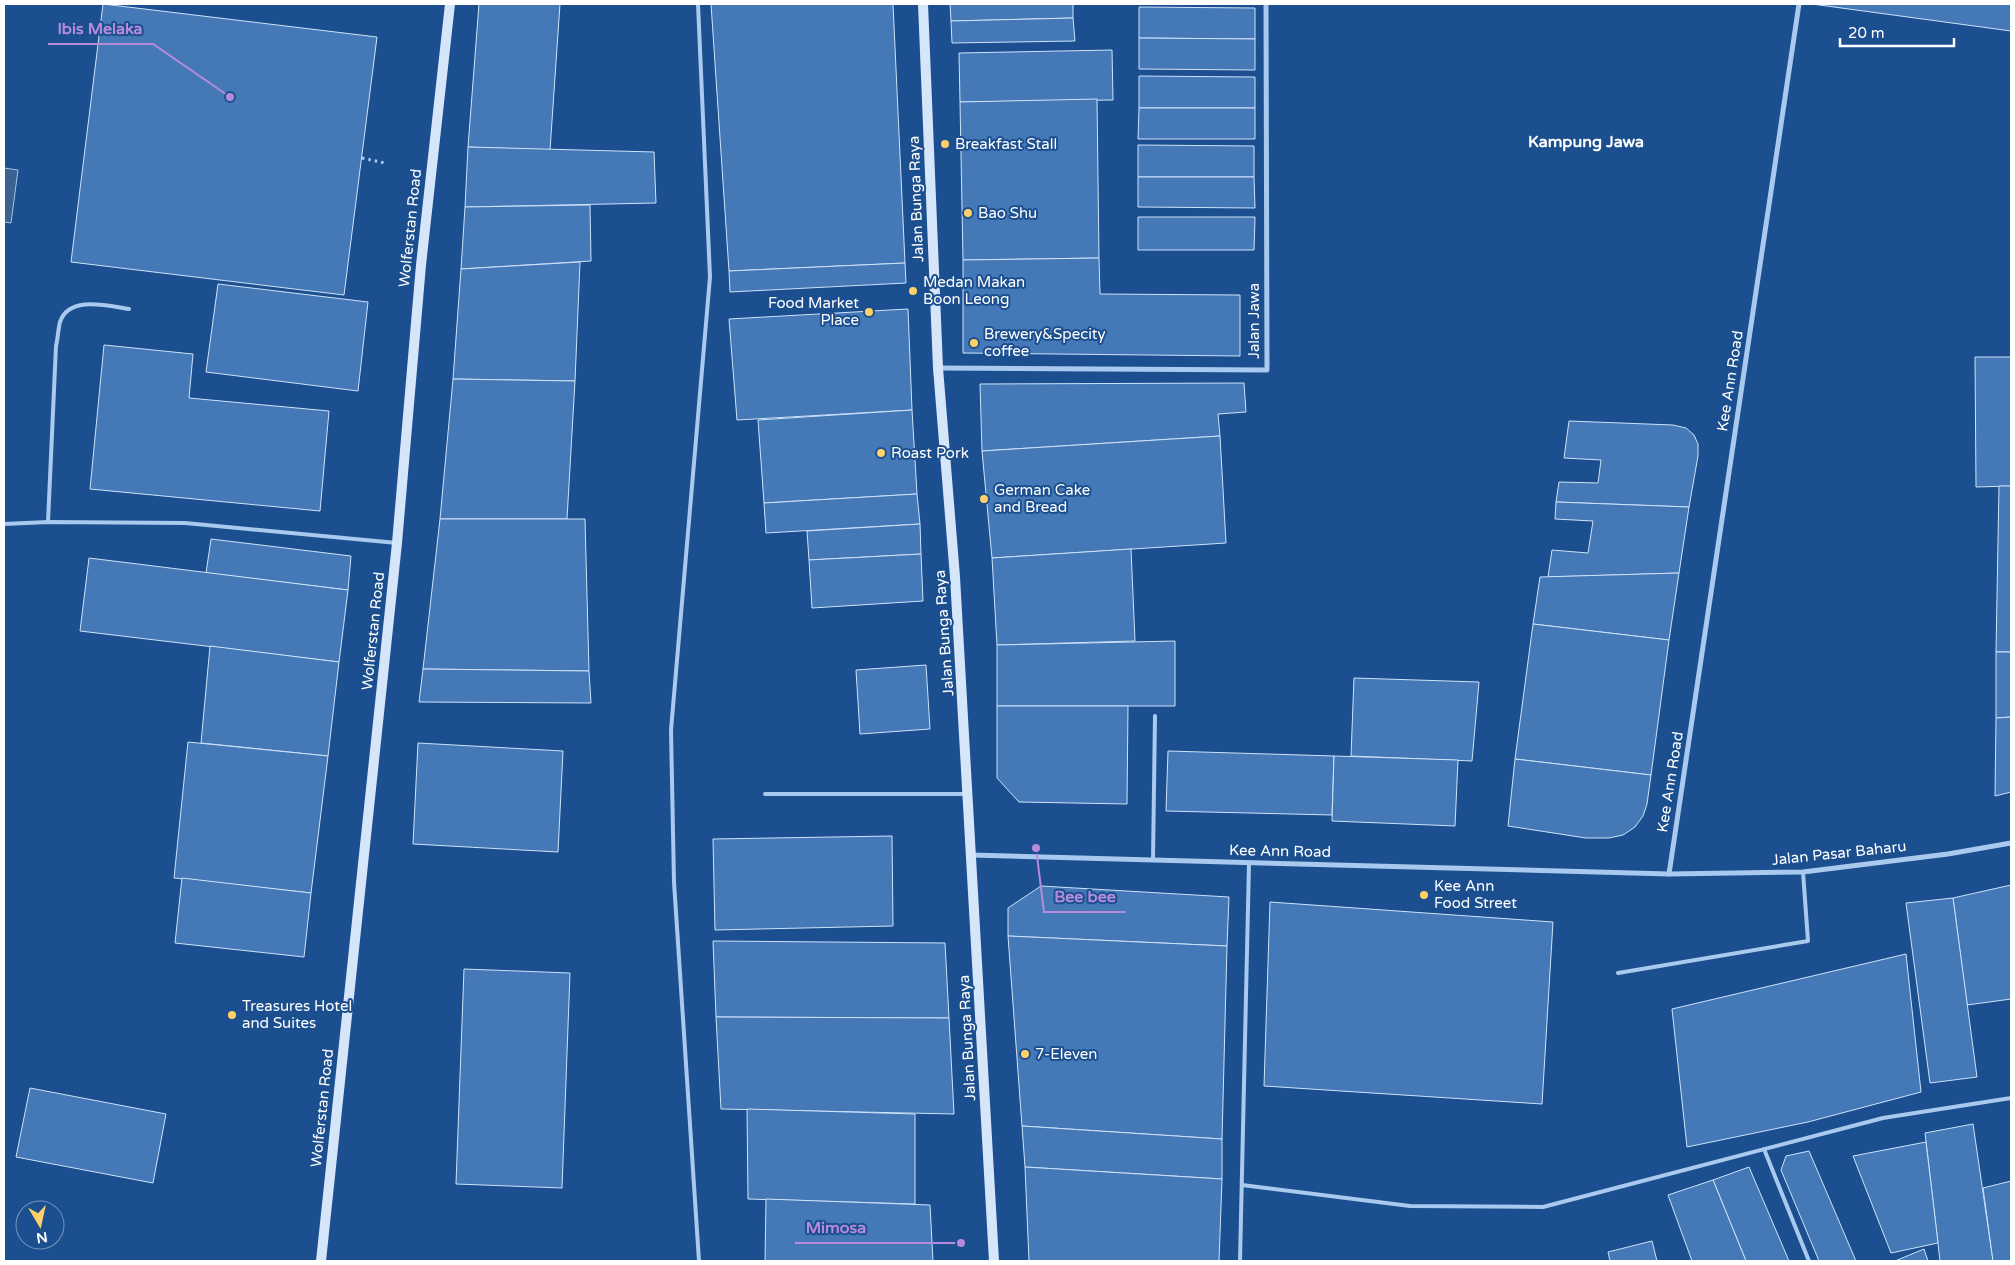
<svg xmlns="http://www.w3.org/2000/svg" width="2015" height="1265" font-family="'Varela Round',sans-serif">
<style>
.water{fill:#3c6290;stroke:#9cc4f0}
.building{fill:#4478b7;stroke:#cfe3fa}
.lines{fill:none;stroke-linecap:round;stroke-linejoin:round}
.path{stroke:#a9c9ee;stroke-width:3;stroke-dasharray:2.5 4;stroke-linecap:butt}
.lane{stroke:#a9c9ee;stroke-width:4}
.street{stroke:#a9c9ee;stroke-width:5}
.secondary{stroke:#d6e6fa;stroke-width:10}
.poi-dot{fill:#ffd166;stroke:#1b4f8f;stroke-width:2}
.labels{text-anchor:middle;stroke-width:4;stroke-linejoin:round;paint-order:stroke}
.poi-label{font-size:15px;fill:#fff;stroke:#1b4f8f;text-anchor:start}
.street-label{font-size:15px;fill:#fff;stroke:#1b4f8f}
.neighbourhood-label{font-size:16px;font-weight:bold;fill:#fff;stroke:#1b4f8f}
.leader{fill:none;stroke:#b68bdc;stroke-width:2}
.callout-dot{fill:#b68bdc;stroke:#1b4f8f;stroke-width:2}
.callout-label{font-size:16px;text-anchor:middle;font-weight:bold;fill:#b68bdc;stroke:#1b4f8f;stroke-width:4;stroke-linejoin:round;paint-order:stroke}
</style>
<rect width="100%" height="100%" fill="#1b4f8f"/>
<path class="water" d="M4 168 18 170 11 223 4 222Z"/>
<g class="building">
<path d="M103 4 377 37 344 295 71 262Z"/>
<path d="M479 4H560L550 150 468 147Z"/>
<path d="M711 4H893L905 263 729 271Z"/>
<path d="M950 4H1073V18L951 21Z"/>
<path d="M1812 4H2011V31Z"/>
<path d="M1139 7 1255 8V39L1139 38Z"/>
<path d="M1073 18 1075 41 952 43 951 21Z"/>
<path d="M1139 38 1255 39V70L1139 69Z"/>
<path d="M1112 50 1113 100 960 102 959 53Z"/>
<path d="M1139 76 1255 77V108H1139Z"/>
<path d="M1097 99 1099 258 963 260 960 102Z"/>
<path d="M1139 108H1255V139H1138Z"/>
<path d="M1138 145 1254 146V177H1138Z"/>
<path d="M468 147 654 152 656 203 465 207Z"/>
<path d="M1138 177H1254L1255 208 1138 207Z"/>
<path d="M590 205 591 261 461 269 465 207Z"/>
<path d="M1138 217H1255L1254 250H1138Z"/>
<path d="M1099 258 1100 294 1240 295V356L963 353V260Z"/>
<path d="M580 262 575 381 453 379 461 269Z"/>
<path d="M905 263 906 283 730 292 729 271Z"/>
<path d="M218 284 368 302 358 391 206 372Z"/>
<path d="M908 309 912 410 737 420 729 319Z"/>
<path d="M104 345 193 354 189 398 329 411 320 511 90 489Z"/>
<path d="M1975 357H2011V486L1976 487Z"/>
<path d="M453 379 575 381 567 519H440Z"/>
<path d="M1244 383 1246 412 1218 414 1220 436 982 451 980 384Z"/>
<path d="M912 410 917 494 764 503 758 420Z"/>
<path d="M1569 421 1673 425 1686 428 1694 435 1698 444V456L1689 507 1556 502 1559 482 1598 483 1601 460 1564 458Z"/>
<path d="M1220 436 1226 543 992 558 982 451Z"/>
<path d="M1999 486H2011V652H1996Z"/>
<path d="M917 494 920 524 766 533 764 503Z"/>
<path d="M1556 502 1689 507 1679 573 1548 577 1552 550 1588 553 1593 521 1555 519Z"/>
<path d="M440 519H585L589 671 423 669Z"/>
<path d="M920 524 921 554 809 560 807 531Z"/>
<path d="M211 539 351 556 348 590 206 573Z"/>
<path d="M1131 549 1135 641 997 645 992 558Z"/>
<path d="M921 554 923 601 812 608 809 560Z"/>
<path d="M89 558 348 590 339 662 80 631Z"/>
<path d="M1679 573 1669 640 1533 624 1540 577Z"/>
<path d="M1533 624 1669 640 1651 775 1515 759Z"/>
<path d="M1175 641V706H997V645Z"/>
<path d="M210 646 339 662 328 756 201 743Z"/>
<path d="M1996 652H2011V717L1996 718Z"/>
<path d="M926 665 930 729 860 734 856 670Z"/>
<path d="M423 669 589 671 591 703 419 702Z"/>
<path d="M1354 678 1479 682 1472 761 1351 756Z"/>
<path d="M997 706H1128L1127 804 1019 802 997 778Z"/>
<path d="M2011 717V792L1995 796 1996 718Z"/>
<path d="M188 742 328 756 311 893 174 878Z"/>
<path d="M418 743 563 751 558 852 413 844Z"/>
<path d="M1168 751 1334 756 1332 815 1166 811Z"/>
<path d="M1334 756 1458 760 1455 826 1332 821Z"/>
<path d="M1515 759 1651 775 1647 804 1643 816 1635 827 1623 835 1609 838H1586L1508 826Z"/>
<path d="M892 836 893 926 715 930 713 839Z"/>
<path d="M182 878 311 893 304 957 175 943Z"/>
<path d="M2011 885V999L1967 1005 1953 898Z"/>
<path d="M1041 886 1229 897 1227 946 1008 936V908Z"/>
<path d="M1953 898 1977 1077 1930 1083 1906 903Z"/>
<path d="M1270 902 1553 922 1542 1104 1264 1086Z"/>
<path d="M1008 936 1227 946 1222 1139 1022 1126Z"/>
<path d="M713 941 945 943 949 1018 716 1017Z"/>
<path d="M1906 954 1921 1092 1808 1122 1687 1147 1672 1009Z"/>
<path d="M464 969 570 973 562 1188 456 1184Z"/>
<path d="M716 1017 949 1018 954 1114 721 1109Z"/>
<path d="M30 1088 166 1114 153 1183 16 1157Z"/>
<path d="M747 1109 915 1114V1204L748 1199Z"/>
<path d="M1973 1124 1993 1261H1940L1925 1133Z"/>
<path d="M1022 1126 1222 1139V1179L1025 1167Z"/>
<path d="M1926 1142 1938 1243 1891 1253 1853 1156Z"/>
<path d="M1809 1151 1856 1261H1819L1781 1170 1786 1156Z"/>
<path d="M1025 1167 1222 1179 1219 1261H1029Z"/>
<path d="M1749 1167 1789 1261H1746L1713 1180Z"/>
<path d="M1713 1180 1746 1261H1692L1668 1195Z"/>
<path d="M2011 1181V1261H1993L1983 1188Z"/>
<path d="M766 1199 930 1205 933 1261H765Z"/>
<path d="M1652 1241 1657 1261H1610L1608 1252Z"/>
<path d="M1924 1249 1928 1261H1895Z"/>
</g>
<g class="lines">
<path class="path" d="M362 158 385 163"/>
<g class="lane">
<path d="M698 4 710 277 671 730 674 882 699 1261"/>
<path d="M48 522 56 346C58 338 58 330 60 322 69 295 108 306 129 309"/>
<path d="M4 524 48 522 185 523 397 543"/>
<path d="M765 794H966"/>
<path d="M1153 860 1155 716"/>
<path d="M1618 973 1808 941 1803 872"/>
<path d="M1764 1149 1809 1261"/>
<path d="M1242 1185 1410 1206 1543 1207 1883 1118 2011 1098"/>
<path d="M1240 1261 1249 863"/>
</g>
<g class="street">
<path d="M938 368 1267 370 1266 4"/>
<path d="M971 855 1669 874 1803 872 1948 854 2011 843"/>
<path d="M1669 874 1799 4"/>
</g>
<g class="secondary">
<path d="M923 4 938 368 955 577 994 1261"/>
<path d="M321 1261 397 543 421 265 450 4"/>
</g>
</g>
<g class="poi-dot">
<circle cx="945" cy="144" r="5"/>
<circle cx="968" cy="213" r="5"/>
<circle cx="913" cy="291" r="5"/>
<circle cx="869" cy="312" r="5"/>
<circle cx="974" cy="343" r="5"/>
<circle cx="881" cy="453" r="5"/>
<circle cx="984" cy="499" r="5"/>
<circle cx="1424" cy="895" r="5"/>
<circle cx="232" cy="1015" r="5"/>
<circle cx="1025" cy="1054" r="5"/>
</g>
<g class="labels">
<g class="poi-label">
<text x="955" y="149">Breakfast Stall</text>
<text x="978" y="218">Bao Shu</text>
<text x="923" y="287">Medan Makan<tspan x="923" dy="17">Boon Leong</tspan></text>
<text x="859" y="308" text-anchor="end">Food Market<tspan x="859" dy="17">Place</tspan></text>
<text x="984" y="339">Brewery&amp;Specity<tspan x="984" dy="17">coffee</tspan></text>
<text x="891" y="458">Roast Pork</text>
<text x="994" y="495">German Cake<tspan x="994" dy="17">and Bread</tspan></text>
<text x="1434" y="891">Kee Ann<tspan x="1434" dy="17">Food Street</tspan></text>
<text x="242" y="1011">Treasures Hotel<tspan x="242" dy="17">and Suites</tspan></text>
<text x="1035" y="1059">7-Eleven</text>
</g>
<g class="street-label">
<text transform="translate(916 199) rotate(-92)" y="5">Jalan Bunga Raya</text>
<text transform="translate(410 228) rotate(-84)" y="5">Wolferstan Road</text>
<text transform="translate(1254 321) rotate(-90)" y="5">Jalan Jawa</text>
<text transform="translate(1730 381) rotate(-81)" y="5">Kee Ann Road</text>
<text transform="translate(373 631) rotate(-84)" y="5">Wolferstan Road</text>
<text transform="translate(944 633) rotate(-94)" y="5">Jalan Bunga Raya</text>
<text transform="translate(1670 782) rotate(-81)" y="5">Kee Ann Road</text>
<text transform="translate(1280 851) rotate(1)" y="5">Kee Ann Road</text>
<text transform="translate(1839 853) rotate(-6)" y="5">Jalan Pasar Baharu</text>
<text transform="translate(967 1038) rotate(-93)" y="5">Jalan Bunga Raya</text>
<text transform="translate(322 1108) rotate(-84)" y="5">Wolferstan Road</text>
</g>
<g class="neighbourhood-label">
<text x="1586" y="147">Kampung Jawa</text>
</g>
</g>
<path class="leader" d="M230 97L153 44H48M1036 848L1044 912H1126M961 1243L876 1243H795"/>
<g class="callout-dot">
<circle cx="230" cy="97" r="5"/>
<circle cx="1036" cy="848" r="5"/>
<circle cx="961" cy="1243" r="5"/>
</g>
<g class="callout-label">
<text x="100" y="34">Ibis Melaka</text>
<text x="1085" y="902">Bee bee</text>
<text x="836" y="1233">Mimosa</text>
</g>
<rect width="2015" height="1265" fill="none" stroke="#ffffff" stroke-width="10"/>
<g transform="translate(40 1225) rotate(171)"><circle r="24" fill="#1b4f8f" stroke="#7695bc"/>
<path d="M0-4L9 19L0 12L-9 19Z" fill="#ffd166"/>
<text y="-8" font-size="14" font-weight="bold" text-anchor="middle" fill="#ffffff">N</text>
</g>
<path d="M1840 38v8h114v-8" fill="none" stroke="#ffffff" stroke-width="2.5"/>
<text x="1848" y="38" font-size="15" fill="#ffffff" stroke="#1b4f8f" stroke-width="4" paint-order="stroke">20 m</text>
</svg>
